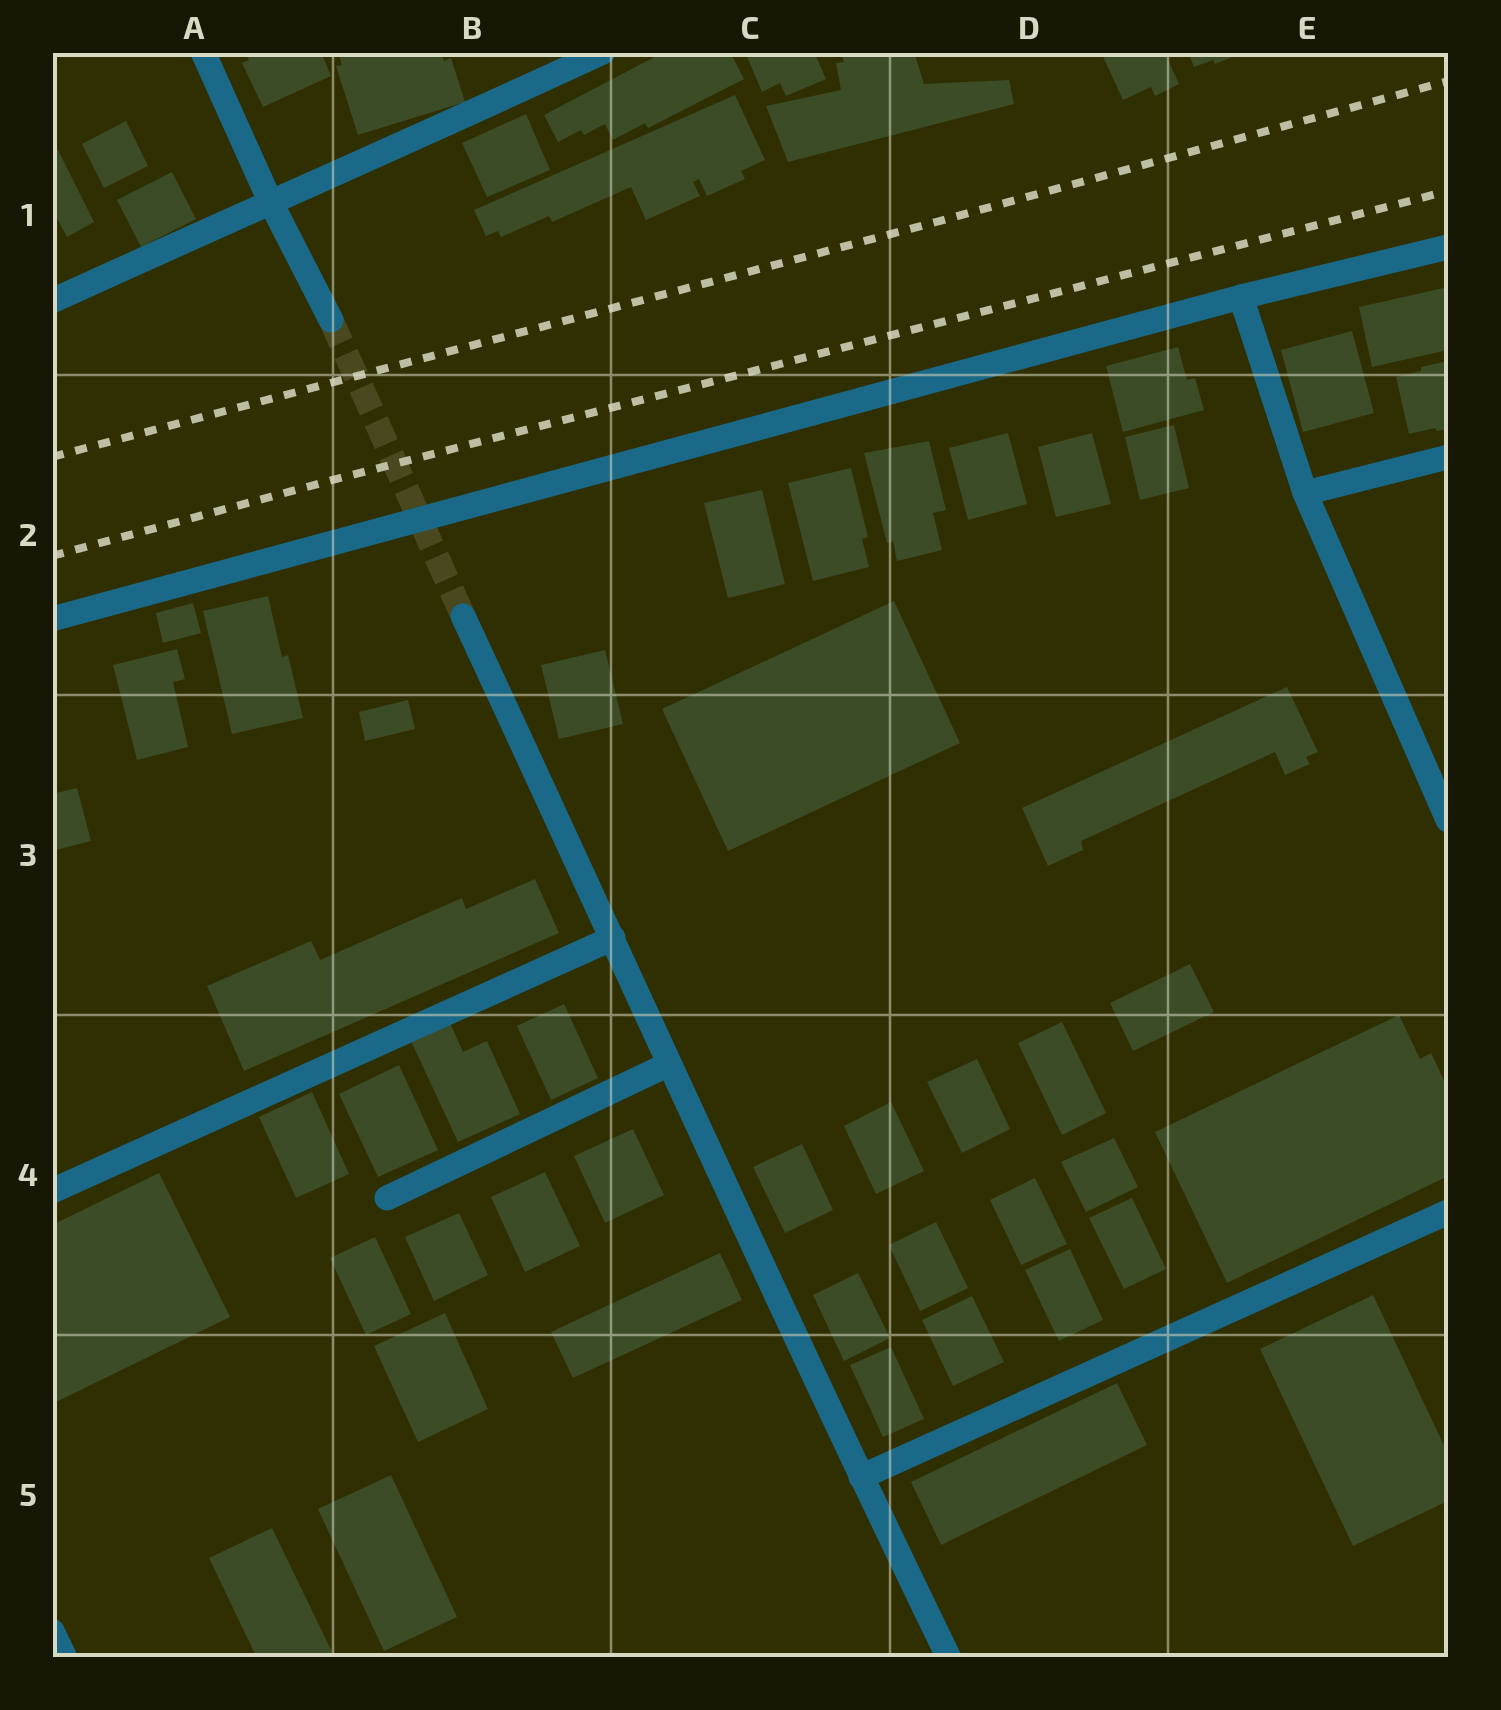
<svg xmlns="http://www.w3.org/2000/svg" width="1501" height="1710" font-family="'Exo 2',sans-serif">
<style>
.building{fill:#3b4c27}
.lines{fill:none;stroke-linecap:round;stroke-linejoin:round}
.minor-tunnel{stroke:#49481f;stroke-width:25;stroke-dasharray:25 12;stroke-linecap:butt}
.minor{stroke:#1a6988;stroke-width:25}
.rail{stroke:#bdbea3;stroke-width:8;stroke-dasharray:12 12;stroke-linecap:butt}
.grid{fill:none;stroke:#d8d9c2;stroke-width:2.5;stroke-opacity:0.55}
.neatline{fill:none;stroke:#d8d9c2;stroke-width:4}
.grid-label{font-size:32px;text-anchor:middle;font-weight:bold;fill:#d8d9c2}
</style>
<rect width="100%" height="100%" fill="#302f02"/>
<g class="building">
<path d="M246 52H321L331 76 263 107 242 63 249 60Z"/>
<path d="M338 52H441L444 61 451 58 465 102 358 135 336 66 342 65Z"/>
<path d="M664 52H730L744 79 648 128 645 123 613 140 605 124 584 135 581 130 558 142 544 115Z"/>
<path d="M745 52H814L826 79 786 96 780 83 762 92Z"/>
<path d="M840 52H914L924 84 1009 80 1014 104 788 162 766 106 841 90 836 63 844 62Z"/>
<path d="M1101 52H1164L1179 84 1155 96 1151 87 1123 100Z"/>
<path d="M1188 52H1243V53L1215 64 1213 60 1194 67Z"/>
<path d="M735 95 765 160 741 171 745 179 707 196 699 179 693 182 700 196 646 220 631 187 552 222 549 216 501 237 498 231 486 236 474 210Z"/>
<path d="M526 114 550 170 487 197 462 143Z"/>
<path d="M126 121 148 166 104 188 82 144Z"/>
<path d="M58 150 94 222 67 237 52 209V153Z"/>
<path d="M172 172 196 219 141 247 117 200Z"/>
<path d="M1448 287V350L1372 367 1359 307Z"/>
<path d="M1352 331 1374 413 1303 432 1281 350Z"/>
<path d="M1178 347 1187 380 1195 378 1204 410 1123 432 1106 366Z"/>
<path d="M1448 361V429L1437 431 1435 428 1409 434 1396 377 1421 371V367Z"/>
<path d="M1174 425 1189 488 1140 500 1125 437Z"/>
<path d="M1008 433 1027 504 968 520 949 448Z"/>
<path d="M1092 433 1111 504 1056 517 1038 447Z"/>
<path d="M929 441 946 510 933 513 942 550 897 561 893 541 887 543 864 453Z"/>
<path d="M851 468 868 537 862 539 869 567 813 581 788 483Z"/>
<path d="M762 490 785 584 728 598 704 503Z"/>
<path d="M268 596 282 657 288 655 303 718 232 734 203 611Z"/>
<path d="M894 601 960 743 728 851 662 709Z"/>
<path d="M193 603 201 633 163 643 156 613Z"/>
<path d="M177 649 185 679 173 682 188 747 137 760 113 665Z"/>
<path d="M605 650 623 724 559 739 541 665Z"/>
<path d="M1287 687 1318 752 1306 757 1310 764 1285 775 1275 752 1081 841 1083 850 1048 866 1022 808Z"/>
<path d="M408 700 415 729 365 741 359 712Z"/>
<path d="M77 788 91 841 52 851V794Z"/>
<path d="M535 879 559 933 244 1071 207 986 311 941 320 960 462 898 466 909Z"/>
<path d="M1190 964 1214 1012 1133 1051 1110 1003Z"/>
<path d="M564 1004 598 1078 551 1100 517 1026Z"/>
<path d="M1399 1015 1420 1059 1431 1053 1448 1089V1176L1227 1283 1155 1132Z"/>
<path d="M1062 1022 1106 1113 1062 1135 1018 1043Z"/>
<path d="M450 1023 463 1052 487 1041 520 1114 458 1142 411 1041Z"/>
<path d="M977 1059 1010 1129 962 1153 927 1082Z"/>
<path d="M399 1065 438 1150 378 1177 339 1094Z"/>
<path d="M312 1092 349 1174 296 1198 259 1117Z"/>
<path d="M891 1102 924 1171 876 1194 844 1126Z"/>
<path d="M633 1129 664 1195 605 1223 574 1156Z"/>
<path d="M1114 1138 1138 1187 1086 1212 1061 1162Z"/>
<path d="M802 1144 833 1210 785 1233 753 1167Z"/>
<path d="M545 1172 580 1246 525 1272 491 1197Z"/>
<path d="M159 1173 230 1317 52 1404V1225Z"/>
<path d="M1035 1178 1067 1244 1021 1265 990 1200Z"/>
<path d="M1132 1198 1166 1269 1124 1289 1089 1218Z"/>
<path d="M459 1213 488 1275 434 1301 405 1237Z"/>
<path d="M936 1222 968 1288 920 1311 889 1245Z"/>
<path d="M375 1237 411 1314 366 1335 330 1258Z"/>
<path d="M1070 1249 1103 1320 1059 1341 1025 1270Z"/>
<path d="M720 1253 742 1300 573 1378 551 1332Z"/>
<path d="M858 1273 890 1338 844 1361 813 1295Z"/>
<path d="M1373 1295 1448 1454V1501L1353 1546 1260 1349Z"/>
<path d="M972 1296 1004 1362 953 1386 922 1320Z"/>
<path d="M445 1313 488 1409 418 1442 374 1346Z"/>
<path d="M891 1347 924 1419 883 1437 850 1365Z"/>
<path d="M1117 1383 1147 1445 941 1545 911 1482Z"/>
<path d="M391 1475 457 1617 384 1651 318 1509Z"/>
<path d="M272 1528 335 1658H257L209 1558Z"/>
</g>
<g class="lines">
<path class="minor-tunnel" d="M331 320 463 616"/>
<g class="minor">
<path d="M203 52 270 201 331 320"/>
<path d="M1241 297 1305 493 1448 820"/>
<path d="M52 301C236 217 420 137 603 52"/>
<path d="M1305 493 1448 457"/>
<path d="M463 616C625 964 781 1313 949 1658"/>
<path d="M52 619 1241 297 1448 247"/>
<path d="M52 1191 613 938"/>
<path d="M387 1198 667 1065"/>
<path d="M861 1477 1448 1212"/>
<path d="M52 1631 65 1658"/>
</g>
<g class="rail">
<path d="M52 457 936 222 1448 81"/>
<path d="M52 556 340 478 1448 191"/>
</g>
</g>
<path class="grid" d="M333 52V1658M611 52V1658M890 52V1658M1168 52V1658M52 375H1448M52 695H1448M52 1015H1448M52 1335H1448"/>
<rect width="1501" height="1710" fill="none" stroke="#171706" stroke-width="110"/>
<rect x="55" y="55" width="1391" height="1600" class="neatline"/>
<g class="grid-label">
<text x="194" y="39">A</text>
<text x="472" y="39">B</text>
<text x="750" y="39">C</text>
<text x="1029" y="39">D</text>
<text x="1307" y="39">E</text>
<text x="28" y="226">1</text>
<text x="28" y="546">2</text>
<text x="28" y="866">3</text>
<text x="28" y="1186">4</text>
<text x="28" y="1506">5</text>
</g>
</svg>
